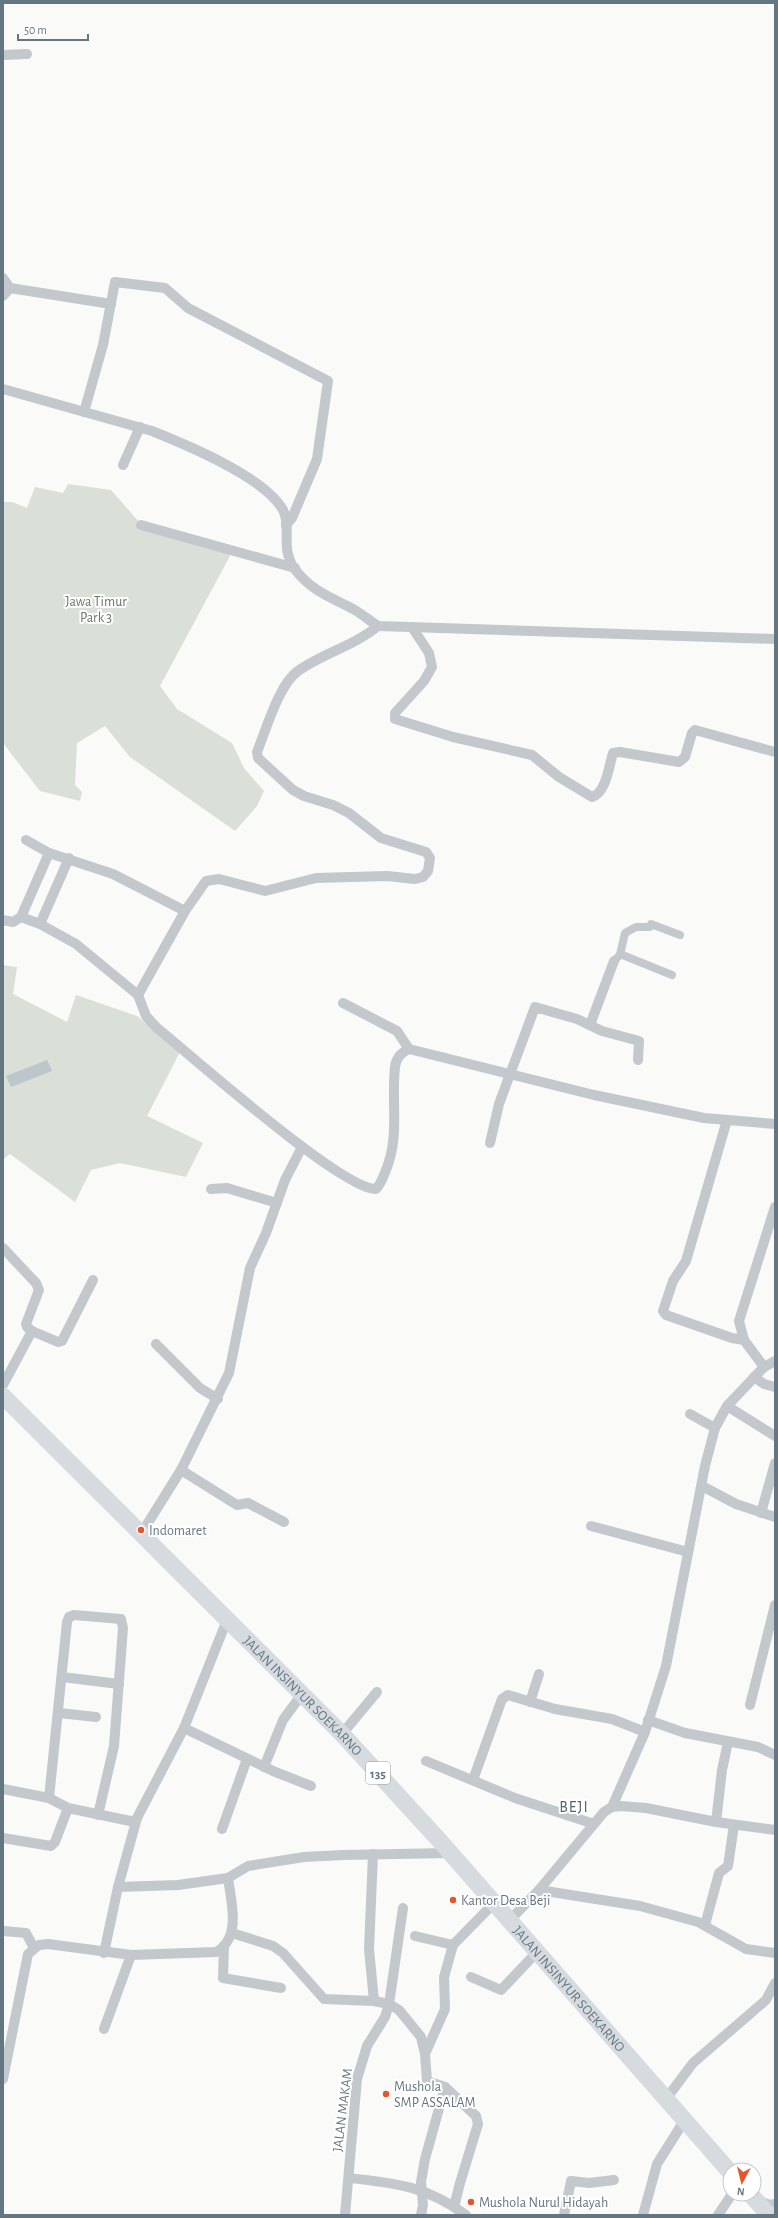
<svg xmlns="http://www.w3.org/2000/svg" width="778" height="2218" font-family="'Alegreya Sans',sans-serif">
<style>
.green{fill:#dadfd7}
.water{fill:#bbc7cb}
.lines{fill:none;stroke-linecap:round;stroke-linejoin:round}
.pedestrian{stroke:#c3c8cc;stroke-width:8}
.minor{stroke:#c3c8cc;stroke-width:10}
.primary{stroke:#d6dbdf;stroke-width:17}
.poi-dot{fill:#e4572e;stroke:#fff;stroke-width:1.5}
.labels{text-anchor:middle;stroke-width:4;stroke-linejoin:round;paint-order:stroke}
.shield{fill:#fff;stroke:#939fa8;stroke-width:1}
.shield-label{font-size:13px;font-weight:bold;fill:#657683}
.park-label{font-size:14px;fill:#687a64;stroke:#fff}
.poi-label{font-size:14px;fill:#657683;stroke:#fff;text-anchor:start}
.street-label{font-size:14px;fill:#657683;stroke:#fff}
.quarter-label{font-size:16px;letter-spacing:1px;fill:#57646e;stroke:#fff}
</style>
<rect width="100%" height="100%" fill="#fafaf8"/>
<g class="green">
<path d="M68 484 111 490 147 531 231 554 160 686 177 709 232 743 244 768 264 791 257 806 235 831 130 757 105 726 77 743 75 785 82 792 80 801 40 791 3 743V502H12L27 508 35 487 63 493Z"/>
<path d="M3 965 17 967 13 994 67 1022 76 995 137 1016 180 1052 147 1116 203 1143 186 1177 120 1163 91 1170 75 1202 10 1154 3 1160Z"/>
</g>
<path class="water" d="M47 1060 52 1071 11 1087 6 1076Z"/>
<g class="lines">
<g class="pedestrian">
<path d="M620 954 672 975"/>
<path d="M614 961 620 955 625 933 636 927H650L651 924 680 935"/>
</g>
<g class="minor">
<path d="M3 55 27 54"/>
<path d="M3 278 10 288 111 304"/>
<path d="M3 296 10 288"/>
<path d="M3 389 152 431C187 445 265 477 283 510 292 526 280 548 294 568 311 591 330 597 353 609 362 614 370 621 378 626L775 639"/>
<path d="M84 412 103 345 115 282 165 288 188 308 328 381 317 459 292 518 286 525"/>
<path d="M123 465 140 427"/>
<path d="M141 525 295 568"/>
<path d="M412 627 429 653 432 667 424 681 395 713V719L453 737 532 755 559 777 592 797C606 793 609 766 613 753L620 752 679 762 685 757 692 733 695 730 775 752"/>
<path d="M26 840 49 853 113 874 185 911"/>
<path d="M21 917 49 853"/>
<path d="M3 920 13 922 21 917 40 924 76 944 138 995 146 1016 157 1028C193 1057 341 1189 376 1189 381 1184 383 1177 386 1170 400 1136 391 1102 395 1067 396 1058 402 1052 409 1049L594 1095 704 1118 775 1124"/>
<path d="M40 924 69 858"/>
<path d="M138 995 185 911 206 881 219 879 265 891 316 878 387 876 415 879 423 877 428 871 430 858 426 852 381 838 349 813 333 805 304 796 293 790 258 758 257 752C266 730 279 684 298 671 323 653 354 646 378 626"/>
<path d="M343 1003 397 1031 409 1049"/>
<path d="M590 1025 614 961"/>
<path d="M727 1120 686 1261 673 1281 663 1311 666 1315 732 1338 744 1340"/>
<path d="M490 1143 499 1104 535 1007 577 1019 602 1031 639 1041 638 1060"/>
<path d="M211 1189 227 1188 277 1203"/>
<path d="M3 1248 36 1283 39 1290 26 1324 27 1327 32 1331 3 1385"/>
<path d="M32 1331 58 1342 62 1341 93 1280"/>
<path d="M156 1344 200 1388 218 1399"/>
<path d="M764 1367 744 1340 739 1321 775 1207"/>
<path d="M754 1377 764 1384 775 1387"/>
<path d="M727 1406 775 1436"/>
<path d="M690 1414 715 1428"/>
<path d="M181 1470 237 1505 248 1503 284 1522"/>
<path d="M702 1486 736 1504 775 1517"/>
<path d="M761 1513 775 1463"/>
<path d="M591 1526 688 1552"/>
<path d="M141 1534 181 1470 229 1373 250 1268 266 1233 285 1180 302 1147"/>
<path d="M62 1677 119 1684"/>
<path d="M530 1702 539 1674"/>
<path d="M750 1705 775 1605"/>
<path d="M59 1713 96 1717"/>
<path d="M648 1720 685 1733 758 1747 775 1755"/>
<path d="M184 1728 273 1771 311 1786"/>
<path d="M342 1734 377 1692"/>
<path d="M426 1761 515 1798 594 1824"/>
<path d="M264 1767 283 1720 302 1694"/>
<path d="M473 1780 502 1699 508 1695 555 1709 612 1719 645 1732"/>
<path d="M3 1789 49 1798 68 1808 135 1822"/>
<path d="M49 1798 67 1622 69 1617 74 1615 121 1619 123 1628 114 1746 98 1815"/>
<path d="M612 1807 645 1732 666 1666 705 1466 715 1428 727 1406 764 1367 775 1361"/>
<path d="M716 1822 722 1770 728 1742"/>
<path d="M222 1829 247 1759"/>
<path d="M3 1838 51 1846 55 1842 68 1808"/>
<path d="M373 1854 369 1949 374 2001"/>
<path d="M118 1887 137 1818 184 1728 227 1620"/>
<path d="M539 1890 640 1906 698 1922 746 1949 775 1953"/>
<path d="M509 1921 539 1890 604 1812 612 1807 621 1806 646 1808 716 1822 775 1830"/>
<path d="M705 1925 719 1873 728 1866 734 1825"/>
<path d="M3 1931 26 1933 34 1948"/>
<path d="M232 1933 273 1946 283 1953 324 1999 374 2001 389 2004 399 2010 421 2037 425 2054 427 2081 445 2087 476 2116 478 2124 460 2183 454 2207"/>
<path d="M415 1936 453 1945"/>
<path d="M224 1946 223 1978 281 1988"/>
<path d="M104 1953 118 1887 178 1885 228 1878 248 1866 304 1857 343 1855 451 1853"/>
<path d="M471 1977 501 1990 537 1952"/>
<path d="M104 2029 131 1955"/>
<path d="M425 2054 445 2009 444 1977 453 1945 494 1903"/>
<path d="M3 2079 28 1954 39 1945 48 1944 131 1955 216 1952C242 1938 231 1901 228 1878"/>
<path d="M666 2099 693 2063 766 2000 775 1983"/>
<path d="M349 2178C396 2183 426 2186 466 2215"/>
<path d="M759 2201 770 2205 775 2204"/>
<path d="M345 2215 357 2079 367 2046 385 2017 389 2004 403 1908"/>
<path d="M421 2215 423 2205 421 2182 425 2159 445 2087"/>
<path d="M564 2215 571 2181 589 2183 614 2180"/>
<path d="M643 2215 657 2164 684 2121"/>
<path d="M718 2215 732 2194"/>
</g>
<g class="primary">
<path id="s1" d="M3 1396 342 1734 439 1840 730 2172"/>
<path d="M750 2194 769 2215"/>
</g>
</g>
<g class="poi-dot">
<circle cx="141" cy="1530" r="4"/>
<circle cx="453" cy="1900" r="4"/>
<circle cx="386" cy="2094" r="4"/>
<circle cx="471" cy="2202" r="4"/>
</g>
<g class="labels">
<rect class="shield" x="366" y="1762" width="24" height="22" rx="3"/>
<g class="shield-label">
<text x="378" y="1778">135</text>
</g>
<g class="park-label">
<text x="96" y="606">Jawa Timur<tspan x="96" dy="16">Park 3</tspan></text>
</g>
<g class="poi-label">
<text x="149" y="1535">Indomaret</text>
<text x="461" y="1905">Kantor Desa Beji</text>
<text x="394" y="2091">Mushola<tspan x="394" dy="16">SMP ASSALAM</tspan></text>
<text x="479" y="2207">Mushola Nurul Hidayah</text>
</g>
<g class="street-label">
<text dy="5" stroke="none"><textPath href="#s1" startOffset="424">JALAN INSINYUR SOEKARNO</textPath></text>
<text dy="5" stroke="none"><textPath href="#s1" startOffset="820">JALAN INSINYUR SOEKARNO</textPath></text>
<text transform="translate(342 2110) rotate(-83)" y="5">JALAN MAKAM</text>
</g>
<g class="quarter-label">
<text x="574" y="1812">BEJI</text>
</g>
</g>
<rect width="778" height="2218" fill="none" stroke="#657683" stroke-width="8"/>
<g transform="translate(742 2182) rotate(187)"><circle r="19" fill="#ffffff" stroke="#c1c8cd"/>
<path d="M0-3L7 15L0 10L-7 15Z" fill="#e4572e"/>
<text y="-6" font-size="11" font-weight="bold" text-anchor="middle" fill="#657683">N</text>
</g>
<path d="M18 34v6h70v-6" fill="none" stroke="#657683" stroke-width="2"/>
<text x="24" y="34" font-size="12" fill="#657683" stroke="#ffffff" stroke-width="3" paint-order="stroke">50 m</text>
</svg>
